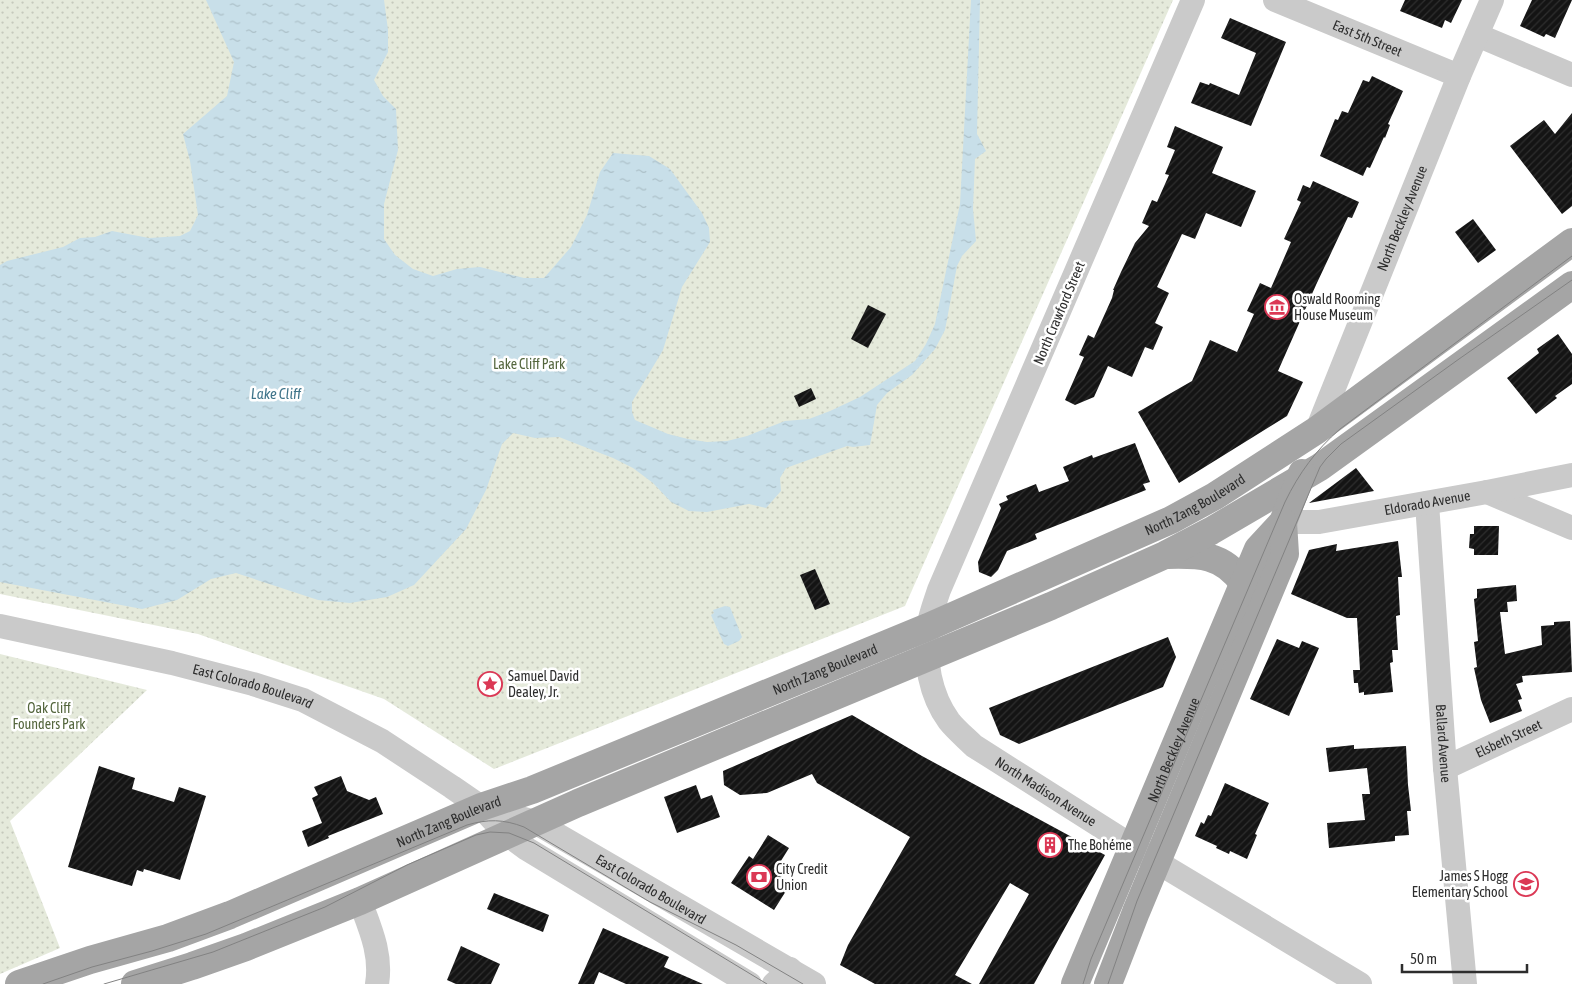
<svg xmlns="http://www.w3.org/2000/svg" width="1572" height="984" font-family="'Asap Condensed',sans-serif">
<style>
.park{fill:url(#park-dots)}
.water{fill:url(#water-ripples)}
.building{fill:url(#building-hatch)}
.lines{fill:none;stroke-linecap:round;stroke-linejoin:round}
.minor{stroke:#cacaca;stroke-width:24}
.major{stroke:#a5a5a5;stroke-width:28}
.tram{stroke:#828282;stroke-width:1}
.labels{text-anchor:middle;stroke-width:5;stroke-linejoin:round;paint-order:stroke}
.street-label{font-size:14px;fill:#2d2d2d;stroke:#fff}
.poi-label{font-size:14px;fill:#2d2d2d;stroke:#fff;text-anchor:start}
.park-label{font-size:14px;fill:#54663d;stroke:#fff}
.water-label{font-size:15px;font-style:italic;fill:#40758a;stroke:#fff}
</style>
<defs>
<pattern id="park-dots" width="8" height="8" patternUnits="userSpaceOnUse" patternTransform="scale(1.25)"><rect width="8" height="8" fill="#e5eadb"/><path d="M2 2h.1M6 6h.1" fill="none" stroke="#c5c9bc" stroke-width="1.8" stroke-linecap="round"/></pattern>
<pattern id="water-ripples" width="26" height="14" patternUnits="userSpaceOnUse" patternTransform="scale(1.25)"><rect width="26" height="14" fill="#c8dfe9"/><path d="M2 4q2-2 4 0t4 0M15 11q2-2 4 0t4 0" fill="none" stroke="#acc0c8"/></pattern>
<pattern id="building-hatch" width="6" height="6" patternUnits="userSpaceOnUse" patternTransform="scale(1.25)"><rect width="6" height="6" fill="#141414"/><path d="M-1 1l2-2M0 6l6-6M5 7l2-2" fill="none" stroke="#2e2e2e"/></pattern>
</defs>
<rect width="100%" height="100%" fill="#fff"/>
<g class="park">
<path d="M0 0H1173L905 606 494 769 384 699 198 634 0 594Z"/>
<path d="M0 654 147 690 10 821 60 948 0 974Z"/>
</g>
<g class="water">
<path d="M206 0H384L388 30V52L374 80 383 96 396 109 398 150 384 204V239L395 255 413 269 433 276 457 269 480 267 524 278H544L571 247 587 215 600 172 613 153 649 156 670 169 702 213 709 228 710 242 682 287 663 350 632 402V412L635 420 668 434 688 439 707 442 727 441 747 436 785 421 809 419 830 411 860 397 915 361 926 344 935 324 960 204 971 0H980L977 134 986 151 975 159 973 209 976 241 962 256 957 266 945 330 935 349 912 375 887 393 877 405 870 445 853 447 847 446 786 468 780 478 781 491 766 508 749 504 707 512 689 511 671 502 653 483 633 468 613 458 559 437 535 438 513 433 502 444 486 490 466 529 414 585 387 597 350 603 318 600 236 573 211 579 177 600 142 609 0 582V265L7 261 63 247 80 238 95 237 112 231 149 238 180 236 190 231 198 215 190 161 183 134 227 96 234 62Z"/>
<path d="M725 606 730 607 742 637 739 641 728 646 724 644 711 615 714 613 713 610Z"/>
</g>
<g class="building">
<path d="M1405 0H1462L1451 23 1445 20 1442 28 1400 11Z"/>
<path d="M1532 0H1572L1555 38 1546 34 1544 37 1520 26Z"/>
<path d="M1230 18 1286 42 1251 126 1191 103 1200 82 1209 85 1210 83 1239 95 1256 53 1221 38Z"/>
<path d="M1372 76 1403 91 1388 124 1390 125 1385 138 1384 137 1370 168 1367 167 1363 176 1320 156 1335 119 1338 120 1342 111 1348 113 1363 80 1369 82Z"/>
<path d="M1572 113V206L1562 214 1510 146 1544 120 1555 134Z"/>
<path d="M1175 126 1223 147 1212 173 1256 191 1241 227 1206 213 1195 239 1182 234 1157 287 1169 293 1155 323 1163 327 1153 350 1145 347 1132 377 1108 366 1094 397 1075 405 1065 400 1084 357 1079 355 1088 335 1094 338 1112 298 1114 290H1113L1121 272 1135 243 1149 226 1142 223 1152 200 1157 202 1169 175 1165 174 1175 150 1167 147Z"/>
<path d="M1313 181 1359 202 1352 218 1348 217 1316 285 1278 371 1303 382 1287 416 1179 483 1138 412 1192 381 1210 340 1237 352 1254 314 1247 311 1260 283 1271 288 1291 242 1284 239 1301 202 1297 200 1303 185 1310 188Z"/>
<path d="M1473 219 1496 250 1478 263 1455 232Z"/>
<path d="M868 305 886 314 868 348 851 339Z"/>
<path d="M1558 334 1572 354V384L1555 396 1557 398 1536 414 1507 378 1539 353 1537 349Z"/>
<path d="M811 388 816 399 799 407 794 396Z"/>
<path d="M1135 443 1150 482 1143 484 1146 490 1035 534 1037 539 1007 551 998 570 991 577 979 572 978 562 1001 508 999 504 1008 500 1006 496 1036 484 1039 492 1069 481 1063 467 1092 455 1093 458Z"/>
<path d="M1356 468 1374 491 1309 503Z"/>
<path d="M1474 526H1499L1498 555H1474V549L1469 548 1470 534H1474Z"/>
<path d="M1398 541 1402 577H1398L1400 615 1396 616 1398 650H1392L1393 662 1390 663 1393 692 1364 695V692L1359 693 1358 683H1354L1353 670H1360L1357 618H1347L1291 594 1309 550 1337 544 1336 551Z"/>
<path d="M815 569 830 604 815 610 800 575Z"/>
<path d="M1516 585 1517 601 1507 602 1508 612H1500L1505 654 1542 645 1541 626 1554 625V622L1570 621 1572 672 1522 676 1523 682 1516 684 1522 699 1518 700 1522 711 1490 723 1481 700 1474 668 1477 667 1474 642 1478 641 1474 599 1477 598V589Z"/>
<path d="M1168 637 1176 657 1163 687 1019 744 1000 735 989 708Z"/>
<path d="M1277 639 1299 648 1302 641 1319 648 1289 716 1250 699Z"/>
<path d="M852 715 922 756 1105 855 1034 984H979L1029 894 1010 883 955 975 972 984H875L840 965 848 945 910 837 817 783 812 774 767 793 740 795 724 785 723 771Z"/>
<path d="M1354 745V749L1406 746 1408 785 1411 811H1407L1409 835 1395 836V841L1329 848 1327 823 1365 820 1362 794H1370L1367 768 1329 772 1326 748Z"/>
<path d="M99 766 135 778 132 789 174 802 179 787 206 796 180 880 144 869 143 872 137 870 132 886 68 867Z"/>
<path d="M341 776 347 791 369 800 376 797 383 814 328 836 329 838 308 847 302 831 322 823 312 798 318 795 314 787Z"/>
<path d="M1225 783 1269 803 1255 834 1257 835 1247 859 1230 851 1229 854 1216 848 1217 846 1195 836 1201 822 1204 824 1208 815 1211 816Z"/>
<path d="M696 785 701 799 712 795 720 817 677 833 664 797Z"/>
<path d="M768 835 789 848 774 872 791 883 774 910 731 883 749 856 753 859Z"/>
<path d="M494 893 549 915 543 932 487 909Z"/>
<path d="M603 928 669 957 664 967 703 984H626L599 972 594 984H578Z"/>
<path d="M461 946 500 964 491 984H456L447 980Z"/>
</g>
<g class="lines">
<g class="minor">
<path id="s1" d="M1193 0 939 590C935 602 930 615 928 628 924 660 930 695 949 721 956 730 966 738 974 746L1157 862 1360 984"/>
<path id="s2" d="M1275 0 1459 76"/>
<path d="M1477 35 1572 75"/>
<path id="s3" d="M1317 430 1459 76 1492 0"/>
<path d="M1487 492 1572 528"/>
<path id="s4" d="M1427 503 1445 768 1465 984"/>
<path id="s5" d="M1283 522H1319L1487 492 1572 475"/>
<path id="s6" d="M0 626 172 663 253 684 303 700 382 741 452 787 481 807 504 832 527 849 750 984"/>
<path id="s7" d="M1445 768 1572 709"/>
<path id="s8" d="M481 807 535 822 814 984"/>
<path d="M360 901C370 928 382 954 377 984"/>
<path d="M774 984 790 969"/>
</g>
<g class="major">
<path d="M1167 555C1199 554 1223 554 1243 583"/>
<path id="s9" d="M19 984 90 960 168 938 230 915 481 807 532 790 928 627 1171 520 1215 496 1317 430 1572 242"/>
<path d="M135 984 192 966 246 947 360 901 578 803 1051 606 1165 555 1211 531 1320 467 1572 285"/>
<path id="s10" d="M1075 984 1258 549 1283 522 1302 473"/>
<path d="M1108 984 1136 912 1285 554 1283 522"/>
</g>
<g class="tram">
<path d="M43 984 92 967 152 951 206 934 467 825C488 819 503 819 524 827L650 902 736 945 803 984"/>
<path d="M104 984 213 952 325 907 407 865 476 835 490 832 509 833 534 843 767 984"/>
<path d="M1083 984 1091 959 1285 502C1299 473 1316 450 1340 429L1572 256"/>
<path d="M1108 984 1137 901 1320 467 1326 459 1341 444 1459 359 1572 280"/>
</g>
</g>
<defs>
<symbol id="museum-ring" viewBox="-11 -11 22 22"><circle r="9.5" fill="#fff" stroke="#db3855" stroke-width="1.5"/><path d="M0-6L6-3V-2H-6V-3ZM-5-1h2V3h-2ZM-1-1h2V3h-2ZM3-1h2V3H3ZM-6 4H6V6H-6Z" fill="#db3855"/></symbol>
<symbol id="sight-ring" viewBox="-11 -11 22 22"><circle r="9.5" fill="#fff" stroke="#db3855" stroke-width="1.5"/><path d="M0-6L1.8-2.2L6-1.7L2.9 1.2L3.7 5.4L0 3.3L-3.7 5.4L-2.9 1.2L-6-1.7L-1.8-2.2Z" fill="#db3855"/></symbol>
<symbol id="building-ring" viewBox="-11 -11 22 22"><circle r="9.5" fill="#fff" stroke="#db3855" stroke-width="1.5"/><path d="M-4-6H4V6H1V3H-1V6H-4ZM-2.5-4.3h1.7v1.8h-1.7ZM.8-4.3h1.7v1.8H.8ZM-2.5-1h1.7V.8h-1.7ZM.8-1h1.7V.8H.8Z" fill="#db3855"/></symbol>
<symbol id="bank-ring" viewBox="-11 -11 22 22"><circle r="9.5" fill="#fff" stroke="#db3855" stroke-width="1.5"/><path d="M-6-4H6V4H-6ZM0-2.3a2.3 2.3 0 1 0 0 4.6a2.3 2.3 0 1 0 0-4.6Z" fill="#db3855"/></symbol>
<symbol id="school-ring" viewBox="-11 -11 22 22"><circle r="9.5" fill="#fff" stroke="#db3855" stroke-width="1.5"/><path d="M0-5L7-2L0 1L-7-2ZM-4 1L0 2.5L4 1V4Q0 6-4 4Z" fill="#db3855"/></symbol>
</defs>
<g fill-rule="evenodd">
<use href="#museum-ring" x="1263" y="293" width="28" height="28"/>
<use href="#sight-ring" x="476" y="670" width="28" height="28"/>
<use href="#building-ring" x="1036" y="831" width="28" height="28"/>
<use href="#bank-ring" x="745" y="863" width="28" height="28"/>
<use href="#school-ring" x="1512" y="870" width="28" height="28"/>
</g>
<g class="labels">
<g class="street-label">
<text dy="5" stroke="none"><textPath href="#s2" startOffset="100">East 5th Street</textPath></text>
<text dy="5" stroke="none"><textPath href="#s3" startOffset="228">North Beckley Avenue</textPath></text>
<text transform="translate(1059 313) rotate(-67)" y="5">North Crawford Street</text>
<text dy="5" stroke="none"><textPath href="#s5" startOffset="146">Eldorado Avenue</textPath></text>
<text dy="5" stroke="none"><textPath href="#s9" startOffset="1271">North Zang Boulevard</textPath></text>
<text dy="5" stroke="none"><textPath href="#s9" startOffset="866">North Zang Boulevard</textPath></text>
<text dy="5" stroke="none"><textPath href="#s6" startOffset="260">East Colorado Boulevard</textPath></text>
<text dy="5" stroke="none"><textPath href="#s7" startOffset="70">Elsbeth Street</textPath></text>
<text dy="5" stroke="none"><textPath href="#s4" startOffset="241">Ballard Avenue</textPath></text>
<text dy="5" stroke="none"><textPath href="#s10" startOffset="254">North Beckley Avenue</textPath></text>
<text dy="5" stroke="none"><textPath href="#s1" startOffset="900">North Madison Avenue</textPath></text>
<text dy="5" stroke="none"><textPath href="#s9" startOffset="460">North Zang Boulevard</textPath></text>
<text dy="5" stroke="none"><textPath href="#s8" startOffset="190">East Colorado Boulevard</textPath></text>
</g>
<g class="poi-label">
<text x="1294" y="304">Oswald Rooming<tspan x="1294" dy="16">House Museum</tspan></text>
<text x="508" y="681">Samuel David<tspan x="508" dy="16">Dealey, Jr.</tspan></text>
<text x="1068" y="850">The Bohéme</text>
<text x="776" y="874">City Credit<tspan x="776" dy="16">Union</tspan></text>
<text x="1508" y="881" text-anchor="end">James S Hogg<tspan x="1508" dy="16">Elementary School</tspan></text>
</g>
<g class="park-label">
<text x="529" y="369">Lake Cliff Park</text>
<text x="49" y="713">Oak Cliff<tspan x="49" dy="16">Founders Park</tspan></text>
</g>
<g class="water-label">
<text x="276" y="399">Lake Cliff</text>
</g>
</g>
<path d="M1402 964v8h125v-8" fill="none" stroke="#2d2d2d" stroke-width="2.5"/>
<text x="1410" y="964" font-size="15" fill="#2d2d2d" stroke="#ffffff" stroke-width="4" paint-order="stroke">50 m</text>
</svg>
